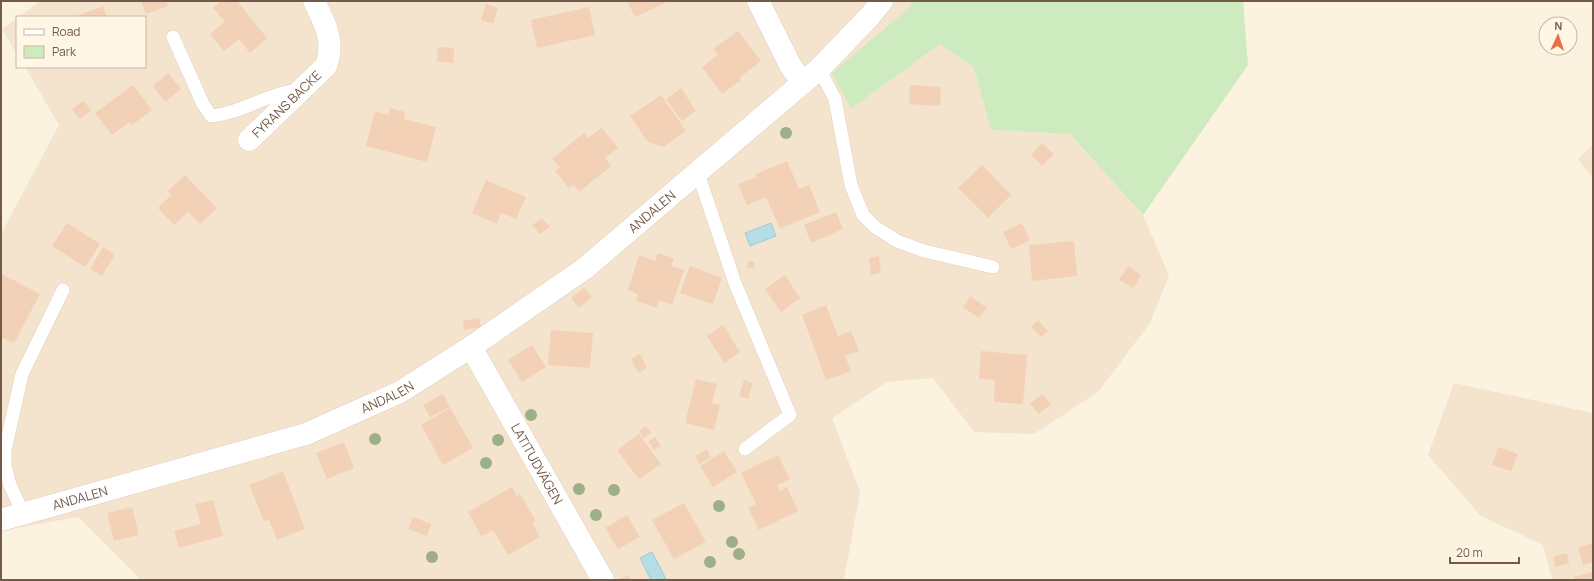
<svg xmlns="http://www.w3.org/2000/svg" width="1594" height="581" font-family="Manrope,sans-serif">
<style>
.residential{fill:#f4e4ce}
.green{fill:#ceeabf}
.water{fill:#b5dde6;stroke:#9bccd8}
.building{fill:#f2d1b7}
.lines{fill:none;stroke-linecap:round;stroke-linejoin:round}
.lane-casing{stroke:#e0cfbc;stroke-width:14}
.street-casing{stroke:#e0cfbc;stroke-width:23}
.lane{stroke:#fff;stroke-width:13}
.street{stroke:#fff;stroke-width:22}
.tree{fill:#9caf87}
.labels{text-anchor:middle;stroke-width:3;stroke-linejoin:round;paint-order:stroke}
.street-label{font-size:13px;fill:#735947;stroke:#fff6e6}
</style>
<rect width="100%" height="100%" fill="#fcf2e0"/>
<g class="residential">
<path d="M40 1H913L852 108 940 44 974 68 991 130 1070 134 1143 215 1169 276 1150 323 1098 392 1034 434 974 432 933 378 887 382 832 418 860 492 844 580H141L78 517 1 531V234L59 125 25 67H145V17H18Z"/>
<path d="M17 18V54L2 29Z"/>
<path d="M1593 145V178L1578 159Z"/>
<path d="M1454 383 1593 413V580H1552L1543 545 1481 516 1428 455Z"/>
</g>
<path class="green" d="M913 1H1243L1248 65 1143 215 1070 134 991 130 974 68 940 44 851 109 832 73 908 9Z"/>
<g class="water">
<path d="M771 223 776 236 750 246 745 233Z"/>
<path d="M652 552 666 579 651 580 640 558Z"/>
</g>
<g class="building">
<path d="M141 1H166L168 6 146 14Z"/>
<path d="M221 1H237L267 38 250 53 239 39 224 51 210 34 225 22 213 8Z"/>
<path d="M627 1H669L635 17Z"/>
<path d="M486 4 498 8 493 24 481 20Z"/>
<path d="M103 6 107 17H75Z"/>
<path d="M589 7 595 35 537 48 531 20Z"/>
<path d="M738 31 761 61 739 78 741 80 722 94 702 67 718 55 713 49Z"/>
<path d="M438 47 454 48 453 63 437 61Z"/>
<path d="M168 73 181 89 165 102 153 86Z"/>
<path d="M133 85 152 110 132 125 130 122 112 135 95 113Z"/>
<path d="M910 85 941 87 940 106 909 104Z"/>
<path d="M681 88 696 111 682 121 666 99Z"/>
<path d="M661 95 686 131 663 147 648 142 630 116Z"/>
<path d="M84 101 91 111 79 119 72 109Z"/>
<path d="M390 108 405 112 404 119 436 127 427 162 366 146 375 111 388 115Z"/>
<path d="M602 128 618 148 605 158 611 166 579 192 574 185 569 188 555 171 560 167 552 159 584 133 588 138Z"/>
<path d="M1042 143 1054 154 1042 166 1031 155Z"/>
<path d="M787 161 799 189 809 185 820 212 780 229 766 197 747 205 738 184 757 177 756 174Z"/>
<path d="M982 165 1011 195 988 218 958 188Z"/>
<path d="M185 175 217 208 200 224 188 212 174 225 158 208 171 195 168 191Z"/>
<path d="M486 180 526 197 516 219 501 213 497 224 472 213Z"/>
<path d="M836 212 843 229 811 243 804 225Z"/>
<path d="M542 218 550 227 540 234 532 225Z"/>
<path d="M67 223 100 244 85 267 52 246Z"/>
<path d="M1022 223 1030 240 1011 249 1003 232Z"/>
<path d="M1074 241 1077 276 1032 281 1029 245Z"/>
<path d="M103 247 115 254 102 276 90 269Z"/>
<path d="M658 253 674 258 671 266 684 270 672 305 659 300 657 308 636 301 638 294 628 290 639 255 655 261Z"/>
<path d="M879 256 881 273 871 275 869 258Z"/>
<path d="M748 261 755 262 754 269 747 268Z"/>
<path d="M690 266 722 278 713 304 680 293Z"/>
<path d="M1128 266 1141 275 1133 288 1119 280Z"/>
<path d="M2 274 40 294 14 343 1 337Z"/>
<path d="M785 275 800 298 781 312 765 289Z"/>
<path d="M584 288 592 297 579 308 571 298Z"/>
<path d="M970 296 987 308 979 318 963 307Z"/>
<path d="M826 305 838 336 851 331 859 351 845 356 851 371 826 380 802 315Z"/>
<path d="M479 318 481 327 464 330 463 321Z"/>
<path d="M1038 320 1048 331 1041 337 1031 327Z"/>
<path d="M723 325 740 352 724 363 707 336Z"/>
<path d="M551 330 593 333 590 368 548 365Z"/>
<path d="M532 345 546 367 522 382 508 360Z"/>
<path d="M981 351 1027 355 1023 404 994 402 995 380 979 379Z"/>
<path d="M640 354 647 368 638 373 631 359Z"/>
<path d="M696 379 717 384 712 403 720 405 714 430 685 423Z"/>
<path d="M744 380 753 383 748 399 739 396Z"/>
<path d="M443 394 450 407 430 417 423 405Z"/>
<path d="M1043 394 1051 405 1038 414 1030 403Z"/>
<path d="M450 408 473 448 443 465 421 425Z"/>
<path d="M646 426 651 433 643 438 639 431Z"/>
<path d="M639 434 661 464 639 479 617 450Z"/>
<path d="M655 437 661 446 654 450 648 442Z"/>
<path d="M344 442 354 468 327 479 316 453Z"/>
<path d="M1498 447 1518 454 1511 471 1492 465Z"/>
<path d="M707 449 711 458 699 464 695 456Z"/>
<path d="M724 451 737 472 713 487 700 466Z"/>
<path d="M778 455 790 479 777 485 780 491 787 487 798 511 759 530 748 508 756 504 741 473Z"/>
<path d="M283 471 305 529 277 540 269 520 264 521 249 485Z"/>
<path d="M512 487 517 496 520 494 536 521 532 523 540 537 508 555 493 530 481 536 468 512Z"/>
<path d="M213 500 223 536 179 548 174 531 201 524 195 504Z"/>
<path d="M684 503 706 542 674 559 652 520Z"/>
<path d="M132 507 139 535 114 541 107 513Z"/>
<path d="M627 515 640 537 618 549 605 528Z"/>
<path d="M413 517 431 524 427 536 408 529Z"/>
<path d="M1593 543V562L1583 565 1578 547Z"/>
<path d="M1567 553 1569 563 1555 567 1553 557Z"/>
<path d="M1593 572V580H1575L1574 577Z"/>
<path d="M628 575 631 580H618Z"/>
</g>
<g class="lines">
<defs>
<g id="lane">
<path d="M173 37 203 104 211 116C243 113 269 92 301 90"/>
<path d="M819 69 835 99 851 185 863 215 875 227 897 241 924 251 993 267"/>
<path d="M698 173 735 283 790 415 745 449"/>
<path d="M23 513 10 485 5 465V450L22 374 63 290"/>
</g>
<g id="street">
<path d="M758 1 790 65 803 83"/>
<path id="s1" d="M249 140 326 66C335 40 325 24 314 1"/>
<path id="s2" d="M471 347 603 580"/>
<path id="s3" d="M1 520 306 434 400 392 471 347 584 269 819 69 870 16 882 1"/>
</g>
</defs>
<use href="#lane" class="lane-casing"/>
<use href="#street" class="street-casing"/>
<use href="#lane" class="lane"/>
<use href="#street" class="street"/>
</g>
<g class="tree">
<circle cx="786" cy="133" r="6"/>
<circle cx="531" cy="415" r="6"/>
<circle cx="375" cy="439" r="6"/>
<circle cx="498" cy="440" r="6"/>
<circle cx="486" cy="463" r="6"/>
<circle cx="579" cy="489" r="6"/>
<circle cx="614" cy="490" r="6"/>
<circle cx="719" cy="506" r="6"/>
<circle cx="596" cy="515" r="6"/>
<circle cx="732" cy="542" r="6"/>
<circle cx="739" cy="554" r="6"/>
<circle cx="432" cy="557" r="6"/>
<circle cx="710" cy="562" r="6"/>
</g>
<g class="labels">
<g class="street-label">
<text dy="5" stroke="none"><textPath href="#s1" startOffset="52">FYRANS BACKE</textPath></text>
<text dy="5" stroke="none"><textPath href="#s3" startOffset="730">ANDALEN</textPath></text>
<text dy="5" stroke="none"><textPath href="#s3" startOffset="406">ANDALEN</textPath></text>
<text dy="5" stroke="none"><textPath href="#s2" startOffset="134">LATITUDVÄGEN</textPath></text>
<text dy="5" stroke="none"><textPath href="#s3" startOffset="82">ANDALEN</textPath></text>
</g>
</g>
<rect width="1594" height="581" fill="none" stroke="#735947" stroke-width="4"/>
<rect x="16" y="16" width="130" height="52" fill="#fff6e6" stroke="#c7b7a6"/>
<rect x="24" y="29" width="20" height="6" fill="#ffffff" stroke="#c7b7a6"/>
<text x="52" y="36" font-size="12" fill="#735947">Road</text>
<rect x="24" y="46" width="20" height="12" fill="#ceeabf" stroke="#c7b7a6"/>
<text x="52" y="56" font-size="12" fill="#735947">Park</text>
<g transform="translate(1558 36) rotate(3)"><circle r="19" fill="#fff6e6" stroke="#c7b7a6"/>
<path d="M0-3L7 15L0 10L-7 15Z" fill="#e96e43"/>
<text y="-6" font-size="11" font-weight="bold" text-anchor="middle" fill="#735947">N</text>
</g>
<path d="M1450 557v6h69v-6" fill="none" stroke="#735947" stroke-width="2"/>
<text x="1456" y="557" font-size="12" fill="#735947" stroke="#fff6e6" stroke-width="3" paint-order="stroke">20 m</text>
</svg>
